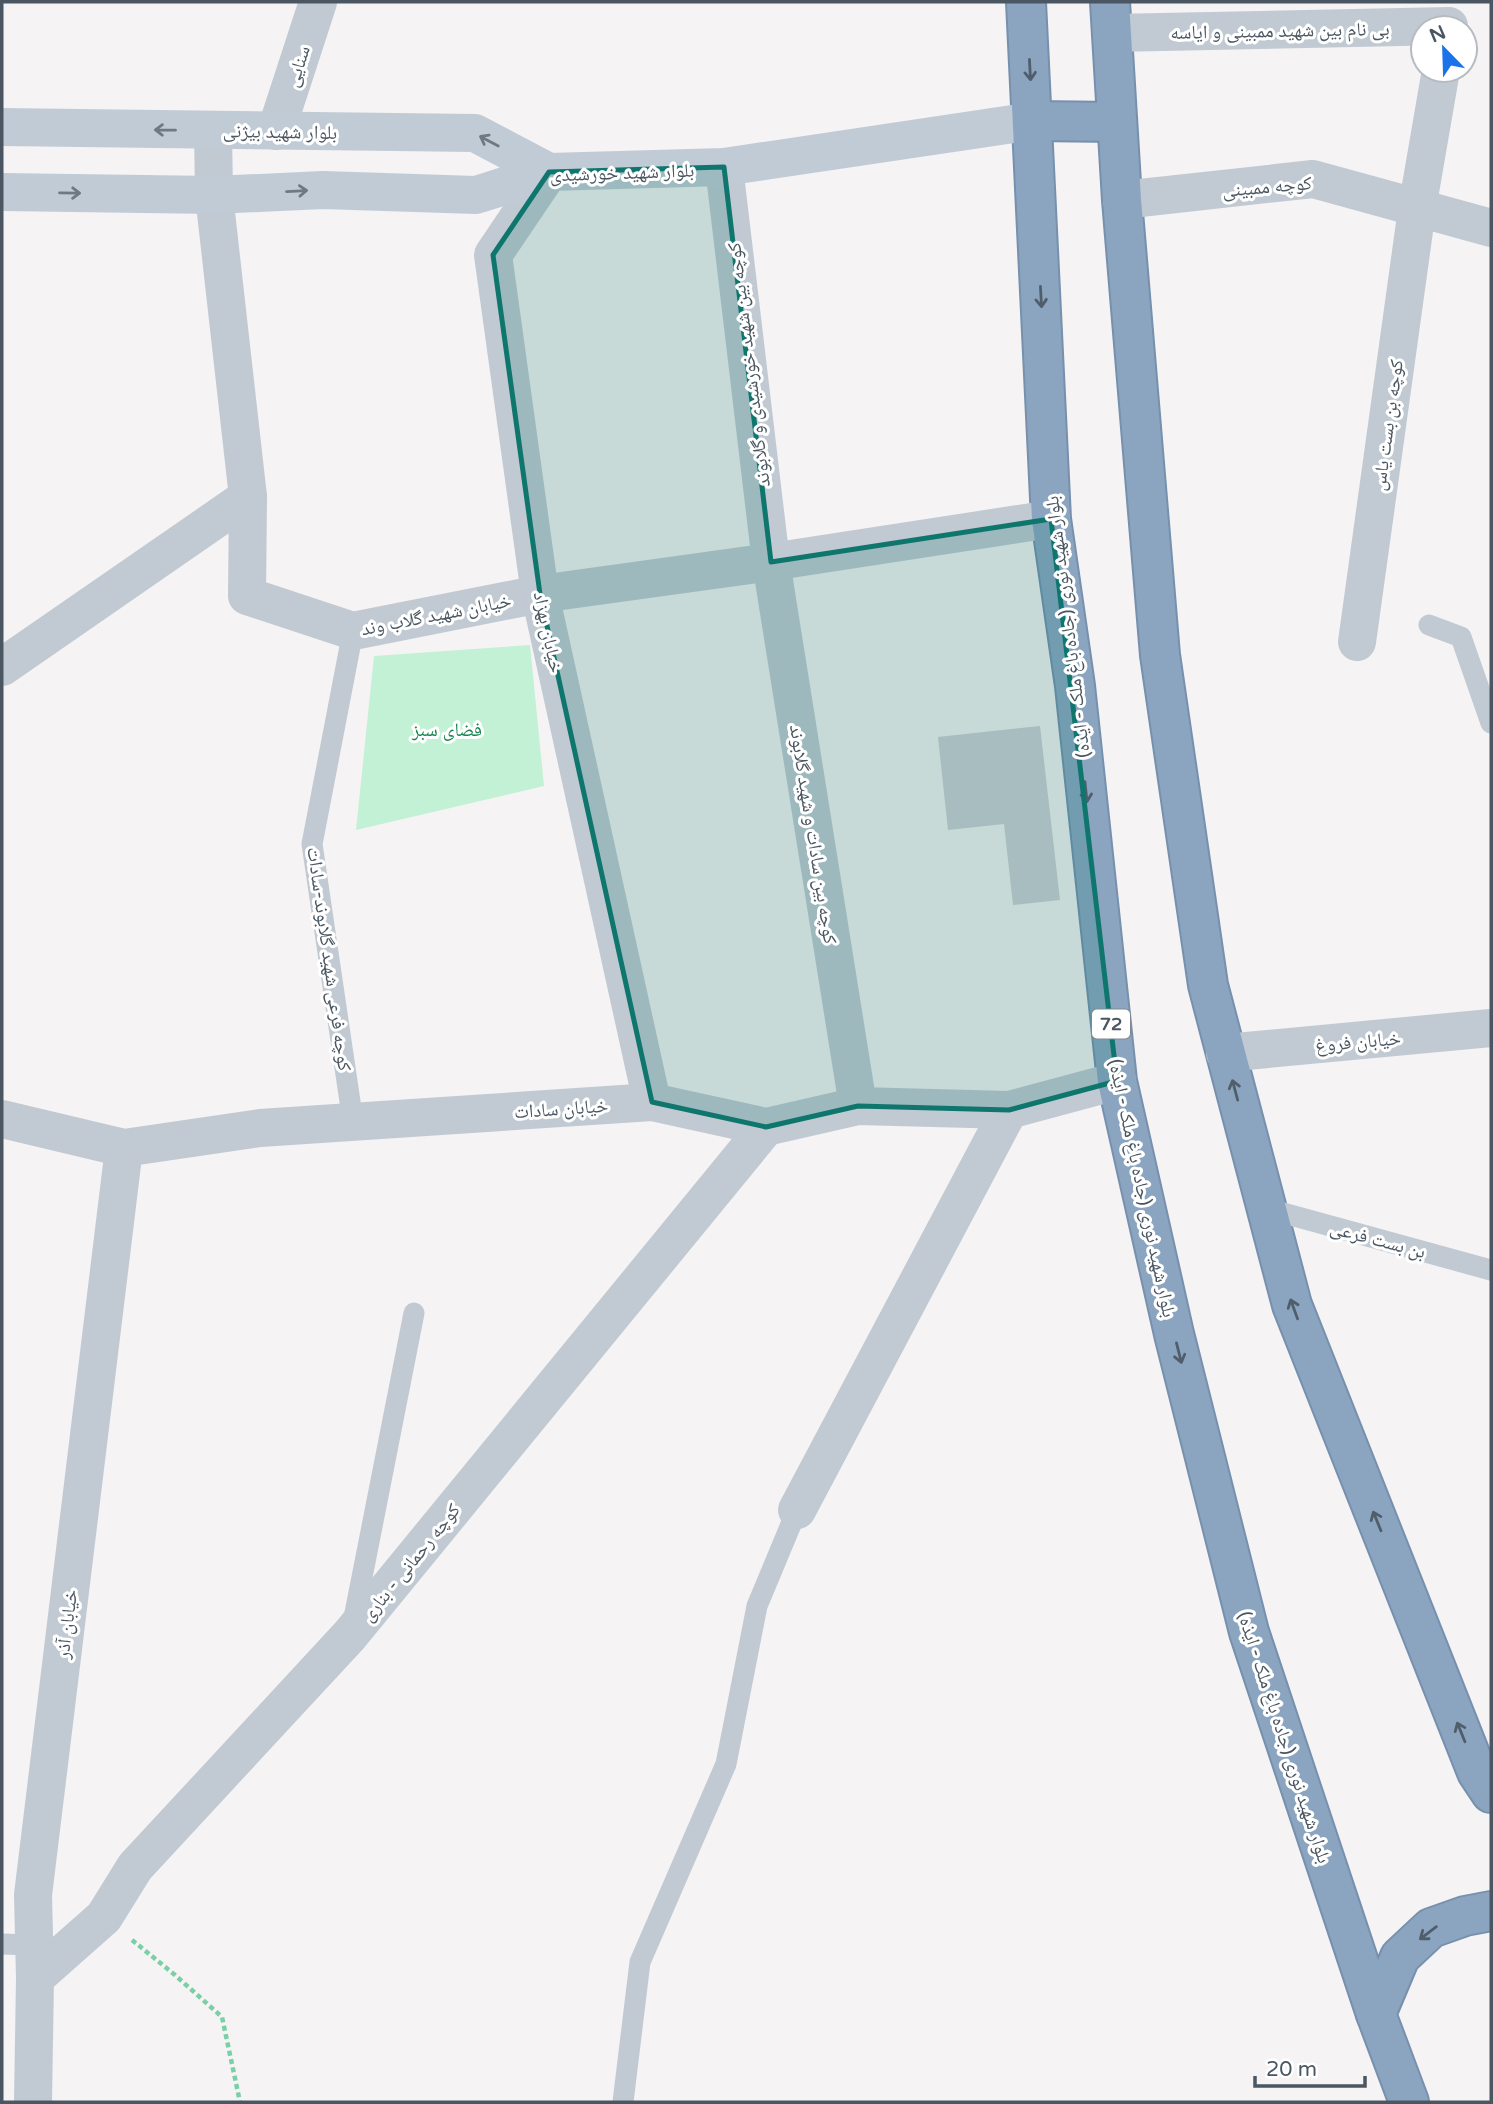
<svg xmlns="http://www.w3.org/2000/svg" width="1493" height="2104" font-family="'Varela Round','Noto Naskh Arabic',sans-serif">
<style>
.green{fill:#c3f1d5}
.building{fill:#cdcfd5}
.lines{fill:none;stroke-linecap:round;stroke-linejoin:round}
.highway-casing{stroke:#7690ad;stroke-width:42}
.path{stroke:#7ad0a6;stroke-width:4.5;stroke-dasharray:5 3.5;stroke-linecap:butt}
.lane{stroke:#c1cad2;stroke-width:21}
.street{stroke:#c1cad2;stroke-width:38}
.secondary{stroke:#c1cbd6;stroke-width:38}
.highway{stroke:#8ba5c1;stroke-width:38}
.oneway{stroke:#505e6b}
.oneway2{stroke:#6e7984}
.marked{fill:#0f766e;fill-opacity:0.2;stroke:#0f766e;stroke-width:5;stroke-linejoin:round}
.labels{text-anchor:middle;stroke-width:6;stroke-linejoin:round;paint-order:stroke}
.shield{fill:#fff;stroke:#808990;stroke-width:2}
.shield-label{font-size:18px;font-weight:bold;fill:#4a5661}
.street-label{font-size:19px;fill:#4a5661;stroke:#fff}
.park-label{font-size:19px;fill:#17864f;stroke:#fff}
</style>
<rect width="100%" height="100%" fill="#f5f3f3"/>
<path class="green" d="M530 645 544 786 356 830 374 656Z"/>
<path class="building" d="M1040 726 1060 900 1013 905 1004 824 948 830 938 737Z"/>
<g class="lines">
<defs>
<g id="highway">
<path d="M1026 2 1051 519 1075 686 1117 1081 1174 1334 1249 1632 1376 2014"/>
<path d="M1110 2 1122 200 1160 655 1208 985 1292 1305 1477 1772 1491 1793"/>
<path d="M1033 121 1117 122"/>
<path d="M1409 2102 1376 2014 1400 1957 1431 1928 1465 1916 1491 1911"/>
</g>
</defs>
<use href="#highway" class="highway-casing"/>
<path class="path" d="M132 1940 175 1975 222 2017 240 2102"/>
<g class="lane">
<path d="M1429 625 1461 637 1491 723"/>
<path d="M353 1122 312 844 353 631"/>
<path d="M1265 1208 1491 1270"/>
<path d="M353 1623 414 1313"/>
<path d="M2 1944 34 1945"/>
<path d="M623 2102 640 1962 726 1764 757 1606 797 1510"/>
</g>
<g class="street">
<path d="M1112 33 1449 26"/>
<path d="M213 130 214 195 248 497 247 596 353 631 540 594 771 562 1051 519"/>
<path d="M276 131 318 2"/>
<path d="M724 167 771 562 858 1106"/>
<path d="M549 172 493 255 540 594 652 1102"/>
<path d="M1122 200 1313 179 1491 228"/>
<path d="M1357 642 1417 209 1441 70"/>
<path d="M2 667 248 497"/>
<path d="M1225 1053 1491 1028"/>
<path d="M2 1119 124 1148 260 1128 652 1102 766 1127 858 1106 1009 1110 1117 1081"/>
<path d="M797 1510 1009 1110"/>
<path d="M35 1978 104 1917 135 1867 350 1635 766 1127"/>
<path d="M33 2102 35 1978 33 1895 124 1148"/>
</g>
<g class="secondary">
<path d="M2 127 475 133 549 172"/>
<path d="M2 192 214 195 323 190 476 195 549 172 724 167 1033 121"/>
</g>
<use href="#highway" class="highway"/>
</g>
<defs><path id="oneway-shaft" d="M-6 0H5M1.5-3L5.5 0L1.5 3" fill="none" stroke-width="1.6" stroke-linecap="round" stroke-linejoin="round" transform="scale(1.75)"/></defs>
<g class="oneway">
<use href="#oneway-shaft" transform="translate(1030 70) rotate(87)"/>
<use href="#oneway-shaft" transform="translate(1041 297) rotate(87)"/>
<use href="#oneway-shaft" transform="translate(1086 792) rotate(84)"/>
<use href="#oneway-shaft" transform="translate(1235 1090) rotate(-105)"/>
<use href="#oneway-shaft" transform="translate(1294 1309) rotate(-110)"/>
<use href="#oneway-shaft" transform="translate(1179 1353) rotate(76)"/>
<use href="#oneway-shaft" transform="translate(1377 1521) rotate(-112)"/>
<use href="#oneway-shaft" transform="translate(1461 1732) rotate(-112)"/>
<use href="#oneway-shaft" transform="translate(1428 1933) rotate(143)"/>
</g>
<g class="oneway2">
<use href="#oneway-shaft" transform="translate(165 130) rotate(-179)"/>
<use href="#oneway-shaft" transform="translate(489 141) rotate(-152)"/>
<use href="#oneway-shaft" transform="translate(297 191) rotate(-3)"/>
<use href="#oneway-shaft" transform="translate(70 193) rotate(1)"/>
</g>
<path class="marked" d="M724 167 771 562 1051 519 1117 1081 1009 1110 858 1106 766 1127 652 1102 540 594 493 255 549 172Z"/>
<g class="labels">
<rect class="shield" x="1092" y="1009.5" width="38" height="29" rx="5"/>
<g class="shield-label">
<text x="1111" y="1030">72</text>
</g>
<g class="street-label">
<text transform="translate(1280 30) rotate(-1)" y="7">بی نام بین شهید ممبینی و ایاسه</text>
<text transform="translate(297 66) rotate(-72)" y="7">سنایی</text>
<text transform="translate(280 131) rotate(1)" y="7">بلوار شهید بیژنی</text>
<text transform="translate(622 172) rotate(-2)" y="7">بلوار شهید خورشیدی</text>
<text transform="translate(1267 186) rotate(-5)" y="7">کوچه ممبینی</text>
<text transform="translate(748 365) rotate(-97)" y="7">کوچه بین شهید خورشیدی و گلابوند</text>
<text transform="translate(1387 425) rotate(-82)" y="7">کوچه بن بست یاس</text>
<text transform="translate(436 614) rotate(-11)" y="7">خیابان شهید گلاب وند</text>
<text transform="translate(1067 627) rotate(-97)" y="7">بلوار شهید نوری (جاده باغ ملک - ایذه)</text>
<text transform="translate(549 632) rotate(78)" y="7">خیابان بهزاد</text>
<text transform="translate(814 834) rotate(81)" y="7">کوچه بین سادات و شهید گلابوند</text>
<text transform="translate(330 959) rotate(82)" y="7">کوچه فرعی شهید گلابوند-سادات</text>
<text transform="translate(1358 1041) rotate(-5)" y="7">خیابان فروغ</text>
<text transform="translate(561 1108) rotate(-4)" y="7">خیابان سادات</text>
<text transform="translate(1143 1188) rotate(78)" y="7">بلوار شهید نوری (جاده باغ ملک - ایذه)</text>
<text transform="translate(1378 1239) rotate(15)" y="7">بن بست فرعی</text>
<text transform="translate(410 1562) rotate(-51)" y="7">کوچه رحمانی - بناری</text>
<text transform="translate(66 1624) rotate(-83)" y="7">خیابان آذر</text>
<text transform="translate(1285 1737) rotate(72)" y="7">بلوار شهید نوری (جاده باغ ملک - ایذه)</text>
</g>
<g class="park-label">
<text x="447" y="736">فضای سبز</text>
</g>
</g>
<rect width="1493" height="2104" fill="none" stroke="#4a5661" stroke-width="7"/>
<g transform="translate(1444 49) rotate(337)"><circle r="33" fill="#ffffff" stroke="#b7bbc0" stroke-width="2"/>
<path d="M0-5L12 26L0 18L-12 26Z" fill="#1a73e8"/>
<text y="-10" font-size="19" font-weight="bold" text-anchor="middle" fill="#4a5661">N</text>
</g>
<path d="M1255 2076v10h110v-10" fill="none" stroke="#4a5661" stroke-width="3.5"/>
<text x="1266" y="2076" font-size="21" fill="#4a5661" stroke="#ffffff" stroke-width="5" paint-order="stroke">20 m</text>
</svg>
